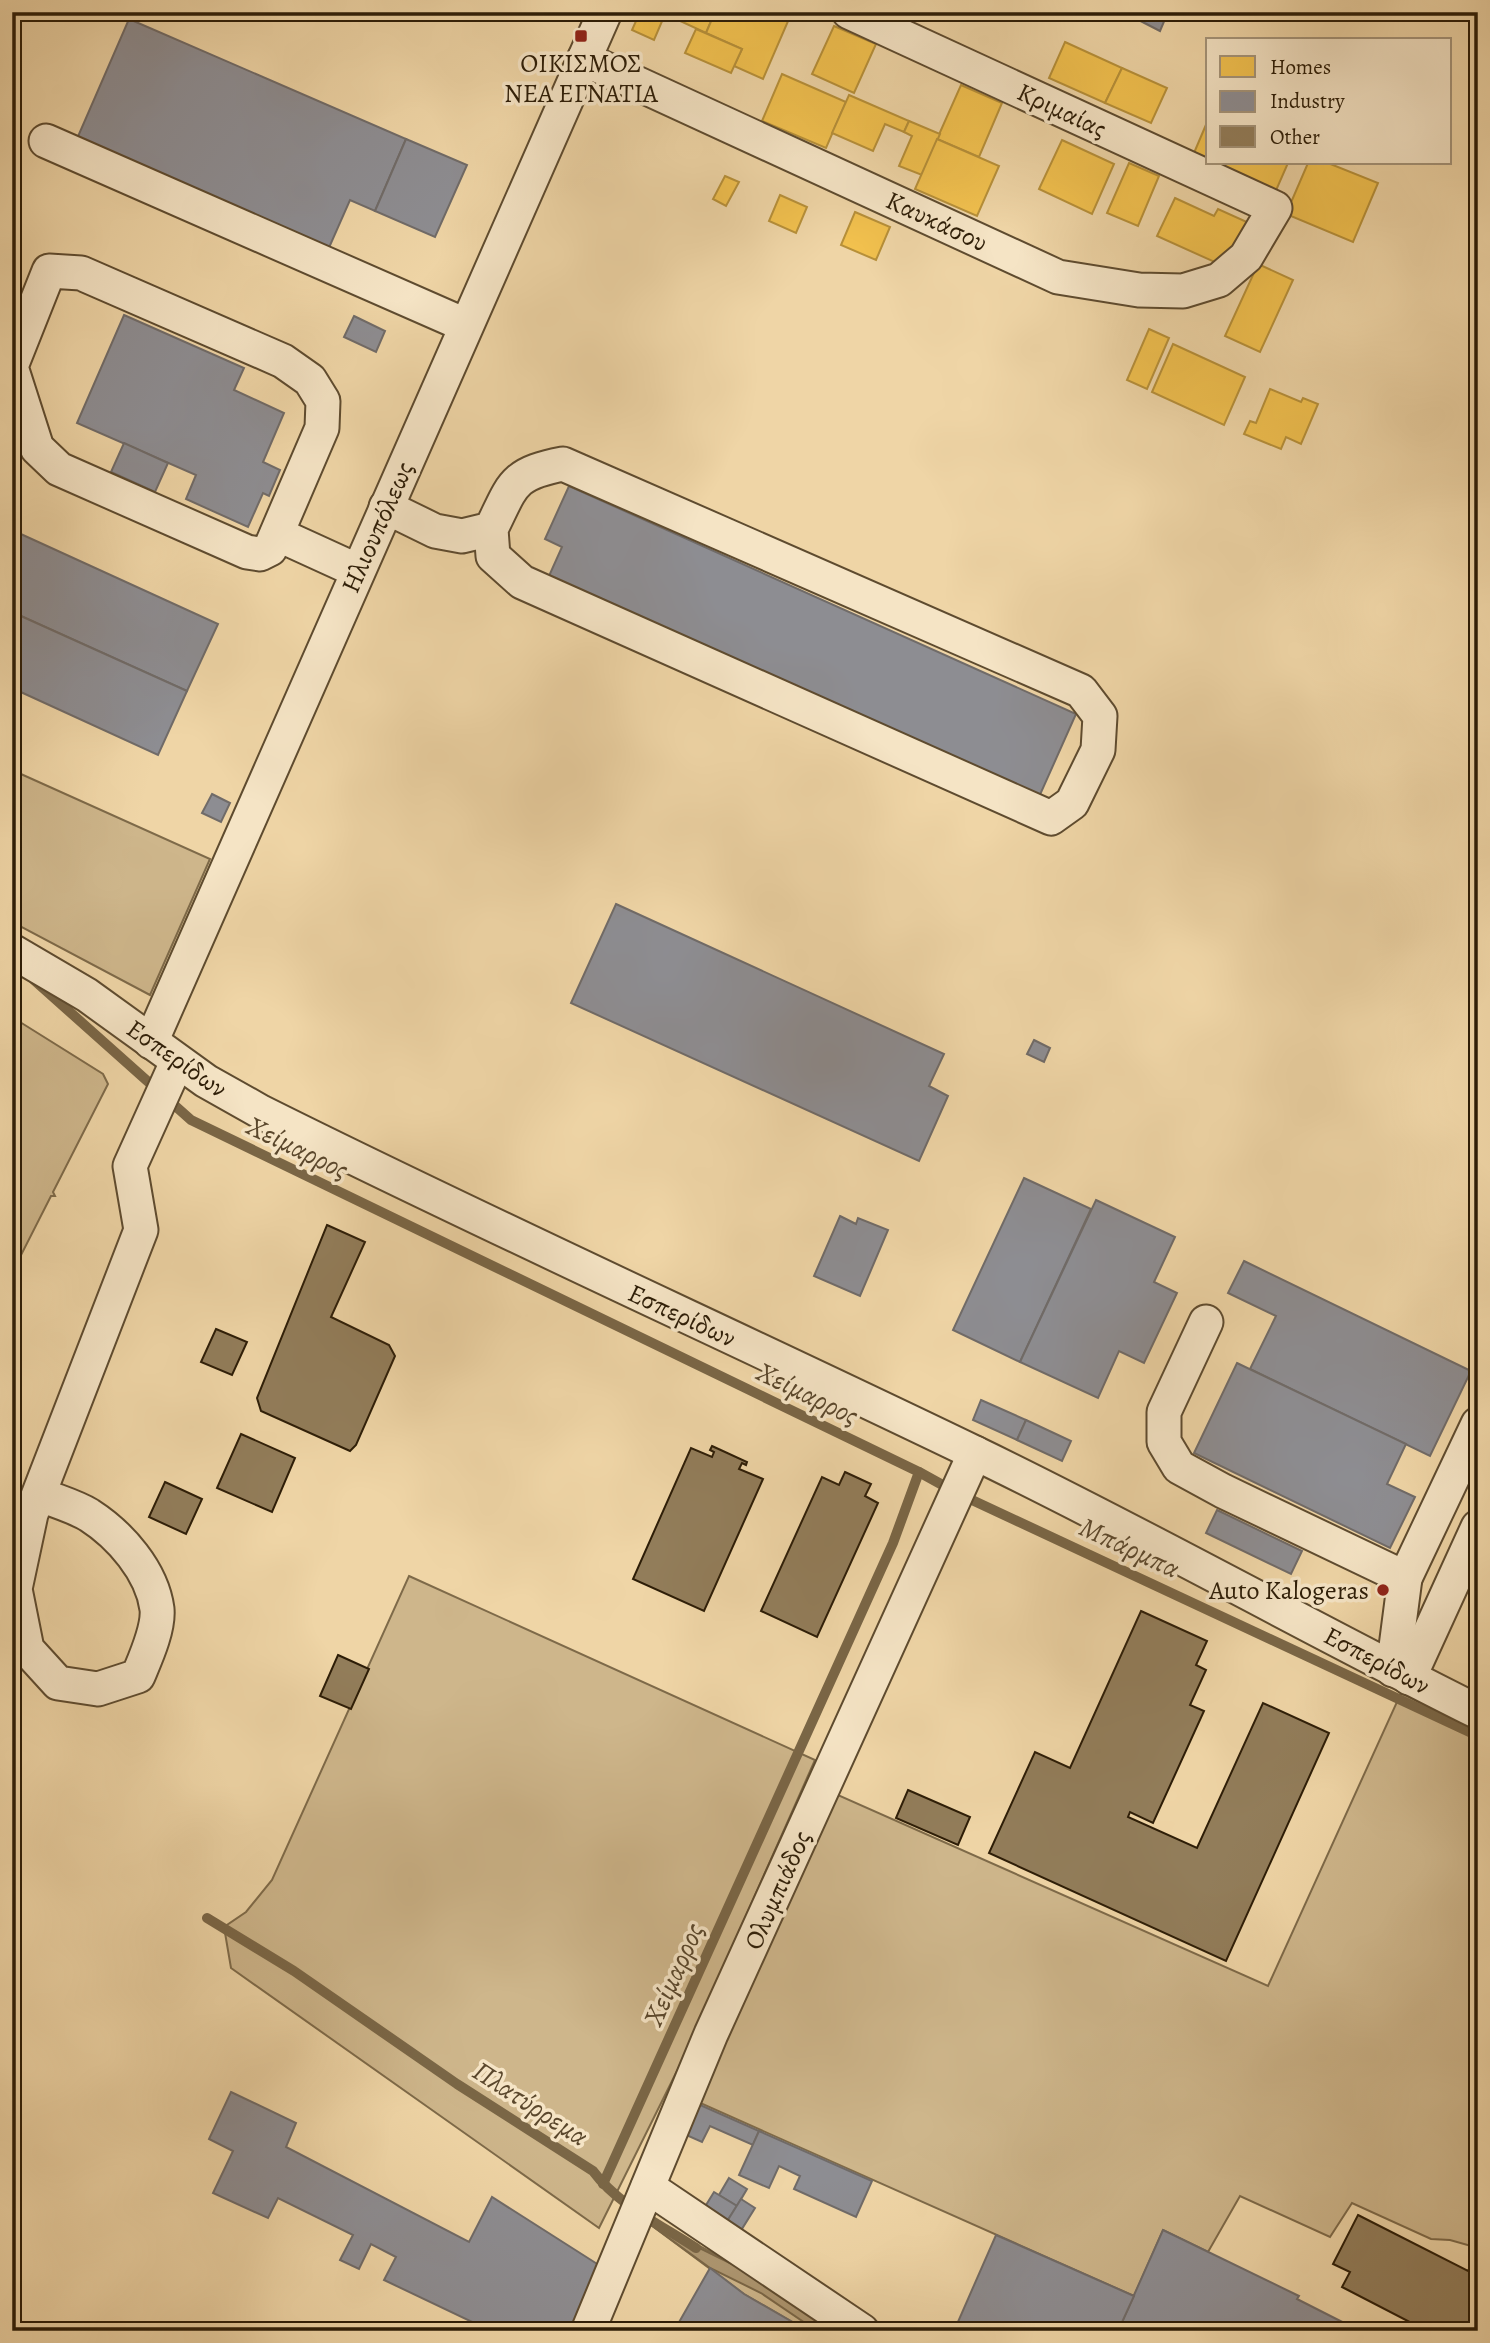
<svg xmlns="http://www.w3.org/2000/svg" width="1490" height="2343" font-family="Alegreya,serif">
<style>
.green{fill:#ceb68b;stroke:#7e6a49;stroke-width:2}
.water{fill:#ad9670;stroke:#7a6646;stroke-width:2}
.homes{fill:#f2c14e;stroke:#b79039;stroke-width:2}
.industry{fill:#8d8d92;stroke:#706b68;stroke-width:2}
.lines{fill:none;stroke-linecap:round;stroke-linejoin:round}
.stream{stroke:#7a6646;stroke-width:10}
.building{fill:#927d5a;stroke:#2d1d07;stroke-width:2}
.minor-casing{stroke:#5e4b2f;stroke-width:37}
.minor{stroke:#f5e4c5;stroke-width:33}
.poi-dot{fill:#8f2418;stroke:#f5e4c5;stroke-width:2.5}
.labels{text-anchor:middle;stroke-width:7;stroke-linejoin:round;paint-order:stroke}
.poi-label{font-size:26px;fill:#2d1d07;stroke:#f5e4c5}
.street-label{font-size:26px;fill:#2d1d07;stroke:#f5e4c5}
.water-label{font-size:28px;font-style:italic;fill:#5a472c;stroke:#f5e4c5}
</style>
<rect width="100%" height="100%" fill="#efd5a6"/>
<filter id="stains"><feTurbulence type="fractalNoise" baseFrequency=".00286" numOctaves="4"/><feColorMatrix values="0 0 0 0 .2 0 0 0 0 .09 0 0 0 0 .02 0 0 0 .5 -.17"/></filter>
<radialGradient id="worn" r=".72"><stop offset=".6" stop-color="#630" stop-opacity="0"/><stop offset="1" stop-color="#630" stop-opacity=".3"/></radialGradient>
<g class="green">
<path d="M12 770 210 859 150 995 12 922Z"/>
<path d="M12 1017 103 1074 108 1084 53 1192 55 1196H51L16 1265 12 1263Z"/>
<path d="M409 1576 815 1760 678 2069 599 2228 231 1968 224 1927 246 1912 272 1880Z"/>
<path d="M1401 1693 1478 1732V2248L1450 2240 1431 2239 1352 2203 1330 2237 1240 2196 1208 2252 1163 2230 1134 2296 698 2102 838 1795 1268 1986Z"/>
<path d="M648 2218 744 2270 844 2331H808L744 2294 647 2222Z"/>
</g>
<path class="water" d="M647 2222 744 2270 836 2331H817L761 2293 710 2268Z"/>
<g class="homes">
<path d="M640 12H666L654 40 632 30Z"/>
<path d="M677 12H715L706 33 678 20 681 14Z"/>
<path d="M715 12H792L763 79 734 66 742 49 706 33Z"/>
<path d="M834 26 876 44 854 93 812 74Z"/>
<path d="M696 29 742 49 731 73 685 53Z"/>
<path d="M1065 42 1122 68 1105 103 1049 78Z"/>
<path d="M1122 68 1167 88 1151 123 1105 103Z"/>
<path d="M782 74 846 102 826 148 762 121Z"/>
<path d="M961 85 1002 103 979 157 937 139Z"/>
<path d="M849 95 909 121 904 132 885 124 873 151 832 133Z"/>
<path d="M1208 120V163H1288L1274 195 1191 160Z"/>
<path d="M909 121 940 134 922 175 899 166 912 136 904 132Z"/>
<path d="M937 139 999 166 977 216 915 189Z"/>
<path d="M1062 140 1114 164 1092 214 1039 189Z"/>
<path d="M1129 163 1159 176 1138 226 1107 213Z"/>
<path d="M1308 163H1328L1378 183 1353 242 1286 214Z"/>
<path d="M725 176 739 182 726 206 713 199Z"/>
<path d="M780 195 807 207 796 233 769 221Z"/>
<path d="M1175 198 1214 216 1218 209 1249 223 1228 268 1157 236Z"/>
<path d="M855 212 890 227 876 260 841 245Z"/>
<path d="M1258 264 1293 280 1260 352 1225 336Z"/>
<path d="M1149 329 1169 338 1147 389 1127 380Z"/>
<path d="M1173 344 1245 377 1224 425 1152 392Z"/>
<path d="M1270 389 1301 402 1303 398 1318 404 1301 444 1286 437 1281 449 1244 434 1250 421 1256 423Z"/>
</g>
<g class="industry">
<path d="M1123 12H1168L1160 31Z"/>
<path d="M129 19 406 139 375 211 350 200 328 250 76 141Z"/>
<path d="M406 139 467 165 435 237 375 211Z"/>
<path d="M124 315 244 368 234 390 284 413 263 462 280 470 269 496 263 493 248 527 186 499 196 475 77 423Z"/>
<path d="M354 316 385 331 376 352 344 337Z"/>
<path d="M124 443 168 463 155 492 111 472Z"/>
<path d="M569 486 1076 714 1039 797 549 576 562 547 545 539Z"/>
<path d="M12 530 218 624 187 691 12 612Z"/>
<path d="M12 612 187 691 158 755 12 688Z"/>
<path d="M212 794 230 803 221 822 202 813Z"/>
<path d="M616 904 944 1054 929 1086 948 1096 919 1161 571 1003Z"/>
<path d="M1034 1040 1050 1048 1044 1062 1027 1054Z"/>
<path d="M1024 1178 1091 1209 1020 1362 953 1330Z"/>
<path d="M1096 1200 1175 1237 1154 1282 1177 1293 1144 1363 1119 1351 1098 1398 1020 1362Z"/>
<path d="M840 1216 856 1224 858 1218 888 1230 860 1296 814 1276Z"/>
<path d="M1244 1261 1471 1371 1430 1456 1250 1369 1276 1316 1228 1293Z"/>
<path d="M1237 1363 1406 1444 1387 1484 1415 1497 1390 1548 1194 1453Z"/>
<path d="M981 1400 1026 1420 1017 1440 973 1420Z"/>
<path d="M1026 1420 1071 1441 1062 1461 1017 1440Z"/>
<path d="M1217 1510 1302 1551 1291 1574 1206 1533Z"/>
<path d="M231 2092 296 2123 286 2147 469 2242 492 2197 602 2267 571 2331H491L384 2280 396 2257 371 2244 359 2269 340 2260 353 2235 278 2198 268 2218 213 2193 233 2151 209 2139Z"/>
<path d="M698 2104 759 2131 753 2145 710 2126 702 2142 684 2134Z"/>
<path d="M759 2131 872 2181 856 2217 794 2189 800 2176 779 2166 769 2188 739 2175Z"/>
<path d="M729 2178 747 2189 737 2206 719 2195Z"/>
<path d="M714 2192 737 2206 726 2223 703 2210Z"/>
<path d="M741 2199 755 2208 740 2232 726 2223Z"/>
<path d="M1163 2230 1299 2296 1297 2299 1360 2331H1118Z"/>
<path d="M996 2235 1134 2296 1118 2331H954Z"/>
<path d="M710 2268 744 2294 808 2331H674Z"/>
</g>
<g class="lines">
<g class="stream">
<path d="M34 980 191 1120 919 1472 893 1543 603 2184"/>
<path d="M919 1472 957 1493 1478 1736"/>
<path d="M207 1918 294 1971 457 2084 593 2171C618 2205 661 2225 696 2248"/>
</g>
</g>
<g class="building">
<path d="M327 1225 365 1242 331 1317 389 1345 395 1356 356 1445 350 1451 261 1411 257 1398Z"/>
<path d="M216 1329 247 1342 232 1375 201 1362Z"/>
<path d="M241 1434 295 1458 272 1512 217 1488Z"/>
<path d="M712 1446 747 1462 746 1465 742 1463 739 1469 763 1479 704 1611 633 1579 691 1448 712 1457 714 1452 710 1450Z"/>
<path d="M845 1472 871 1484 865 1496 878 1503 817 1637 761 1611 822 1477 839 1485Z"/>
<path d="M165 1482 202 1499 186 1534 149 1517Z"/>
<path d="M1141 1611 1207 1641 1196 1665 1206 1670 1190 1705 1204 1711 1153 1823 1130 1812 1128 1817 1197 1848 1263 1703 1329 1733 1226 1961 989 1853 1035 1752 1070 1768Z"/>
<path d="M338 1655 369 1669 351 1709 320 1696Z"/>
<path d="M908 1790 970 1817 958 1845 896 1818Z"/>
<path d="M1358 2215 1468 2271 1478 2251V2331H1427L1342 2287 1350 2272 1333 2264Z"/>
</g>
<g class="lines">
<defs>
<g id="minor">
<path d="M584 59 1058 277 1139 290 1183 291 1219 280 1246 257 1275 208 849 12"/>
<path d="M46 141 465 325"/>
<path d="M12 364 49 271 81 273 283 361 310 380 323 401 322 428 270 549 260 554 247 552 59 469 37 448 12 370"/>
<path d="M386 507 435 531 462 536 491 529C513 485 511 474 563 464L1081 691 1100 716 1098 750 1072 803 1051 818 522 582 493 556 491 529"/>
<path d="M277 534 358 571"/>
<path d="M12 951 87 995 206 1081 261 1112C497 1230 737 1338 975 1453 1145 1535 1309 1628 1478 1712"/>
<path d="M151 1042 605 12"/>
<path d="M1206 1322 1164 1412V1442L1179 1467 1223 1491 1405 1578 1393 1670"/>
<path d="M39 1494C55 1501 74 1506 89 1515 120 1535 152 1571 157 1609 159 1629 145 1659 138 1676L98 1689 58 1683 27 1649 15 1589 31 1514 141 1230 130 1166 177 1062"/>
<path d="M1405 1578 1478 1424"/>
<path d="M1409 1678 1478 1527"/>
<path d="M648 2187 862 2331"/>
<path d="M588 2331 711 2034 975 1453"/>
</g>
</defs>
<use href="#minor" class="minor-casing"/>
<use href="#minor" class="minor"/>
</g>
<g class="poi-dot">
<rect x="574" y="29" width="14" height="14" rx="3.5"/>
<circle cx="1383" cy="1590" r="7"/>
</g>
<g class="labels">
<g class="poi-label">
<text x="581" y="72">ΟΙΚΙΣΜΟΣ<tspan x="581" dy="30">ΝΕΑ ΕΓΝΑΤΙΑ</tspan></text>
<text x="1369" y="1599" text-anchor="end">Auto Kalogeras</text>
</g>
<g class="street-label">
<text transform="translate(1062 110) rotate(25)" y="9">Κριμαίας</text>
<text transform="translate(937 221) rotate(25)" y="9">Καυκάσου</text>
<text transform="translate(377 527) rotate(-66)" y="9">Ηλιουπόλεως</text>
<text transform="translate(177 1058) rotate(35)" y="9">Εσπερίδων</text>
<text transform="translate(682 1315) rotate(25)" y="9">Εσπερίδων</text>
<text transform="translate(1377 1660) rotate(28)" y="9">Εσπερίδων</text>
<text transform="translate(777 1890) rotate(-66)" y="9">Ολυμπιάδος</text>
</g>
<g class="water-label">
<text transform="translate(298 1147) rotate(26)" y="10">Χείμαρρος</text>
<text transform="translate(808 1393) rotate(26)" y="10">Χείμαρρος</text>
<text transform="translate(1130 1547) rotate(25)" y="10">Μπάρμπα</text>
<text transform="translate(673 1974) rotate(-66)" y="10">Χείμαρρος</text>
<text transform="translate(531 2103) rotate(33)" y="10">Πλατύρρεμα</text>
</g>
</g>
<rect width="1490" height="2343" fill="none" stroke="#efd5a6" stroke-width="42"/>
<rect x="14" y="14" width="1462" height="2315" fill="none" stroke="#2d1d07" stroke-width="3.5"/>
<rect x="21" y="21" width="1448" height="2301" fill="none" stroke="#2d1d07" stroke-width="2"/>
<rect x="1206" y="38" width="245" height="126" fill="#f5e4c5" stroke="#a59479" stroke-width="2"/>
<rect x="1220" y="56" width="35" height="21" fill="#f2c14e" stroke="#a59479" stroke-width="2"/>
<text x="1270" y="74" font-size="21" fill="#2d1d07">Homes</text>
<rect x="1220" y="91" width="35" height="21" fill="#8d8d92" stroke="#a59479" stroke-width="2"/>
<text x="1270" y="108" font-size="21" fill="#2d1d07">Industry</text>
<rect x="1220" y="126" width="35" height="21" fill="#927d5a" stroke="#a59479" stroke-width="2"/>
<text x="1270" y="144" font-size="21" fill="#2d1d07">Other</text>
<rect width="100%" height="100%" filter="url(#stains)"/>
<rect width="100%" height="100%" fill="url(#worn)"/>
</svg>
